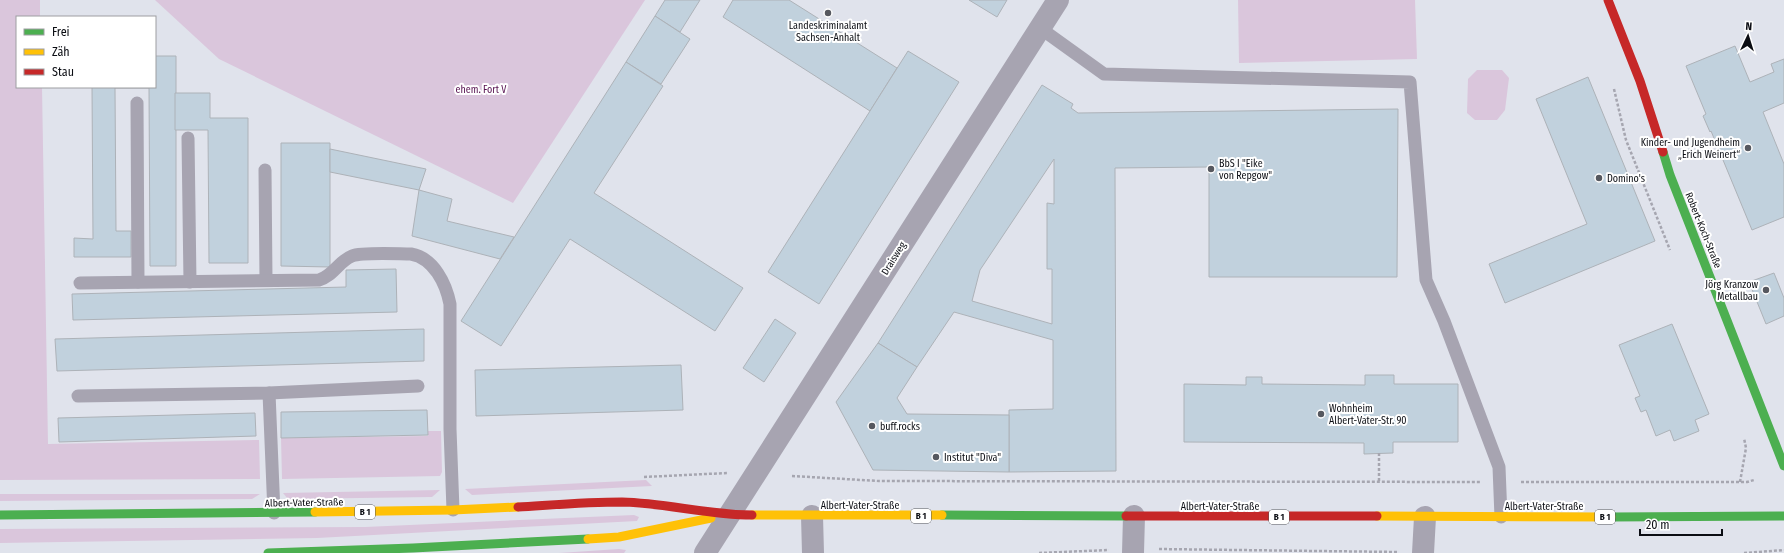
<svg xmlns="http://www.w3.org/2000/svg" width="1784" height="553" font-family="'Fira Sans Condensed',sans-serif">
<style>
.green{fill:#dac6dc}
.building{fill:#c1d1dd;stroke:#adb2b8;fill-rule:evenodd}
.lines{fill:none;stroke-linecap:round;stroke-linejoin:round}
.path{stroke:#a6a6b0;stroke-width:2.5;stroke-dasharray:3 2;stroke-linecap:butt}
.lane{stroke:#a7a4b1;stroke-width:13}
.street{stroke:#a7a4b1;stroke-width:22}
.fast{stroke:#4caf50;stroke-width:9}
.slow{stroke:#ffc107;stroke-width:9}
.jam{stroke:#c62828;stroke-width:9}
.poi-dot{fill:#56585f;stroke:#fff;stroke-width:1.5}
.labels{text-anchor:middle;stroke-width:4;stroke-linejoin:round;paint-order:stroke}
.shield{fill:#fff;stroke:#54565a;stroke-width:1}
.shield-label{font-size:9px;font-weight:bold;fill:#0b0d13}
.poi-label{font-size:10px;fill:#0b0d13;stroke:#fff;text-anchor:start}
.park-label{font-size:10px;fill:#561150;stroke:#fff}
.street-label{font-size:10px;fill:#0b0d13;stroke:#fff}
</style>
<rect width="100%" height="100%" fill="#e0e3ec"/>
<g class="green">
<path d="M0 0H40V17H17V87H42L48 444 259 440 260 479 0 480Z"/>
<path d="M155 0H645L513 203 219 59Z"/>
<path d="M1238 0H1415L1417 59 1239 63Z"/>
<path d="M1477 70H1502L1509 78 1505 110 1497 120H1475L1467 113 1468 79Z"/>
<path d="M428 431H441L442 472 440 476 282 479 281 438 428 436Z"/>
<path d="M646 480 652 486 472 495 465 489Z"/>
<path d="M440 490 432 497 288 499 283 493Z"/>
<path d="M0 494H260L252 499 0 501Z"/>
<path d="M634 515 639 517 637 521 317 538 0 543V529L365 527Z"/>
<path d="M619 549 626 550 624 553H559Z"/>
</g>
<g class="building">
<path d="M665 0H700L680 32 655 16Z"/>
<path d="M733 0H789L897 68 870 111 723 17Z"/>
<path d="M969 0H1007L997 17Z"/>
<path d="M655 16 690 39 661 84 626 62Z"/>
<path d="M1735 46 1750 82 1774 72 1771 64 1784 59V103L1763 112 1784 164V217L1752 230 1711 131 1710 132 1703 116 1706 114 1686 66Z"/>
<path d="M908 51 959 82 819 304 768 272Z"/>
<path d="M155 56H176V266H150L149 88H115L116 231H131V257H74V238L93 239 92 87H155Z"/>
<path d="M626 62 663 86 594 193 743 288 715 331 570 239 501 346 461 321Z"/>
<path d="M1588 77 1655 241 1505 303 1489 264 1587 224 1536 99Z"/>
<path d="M1042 85 1073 104 1071 108 1078 113 1398 109 1397 277H1209V167L1115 168 1116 471 1009 472V410L1053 409V340L954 312 917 367 878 343ZM1054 159V204L1047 203V269H1052V324L972 301 980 270Z"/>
<path d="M175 93H210V118H248V263H209L208 130H175Z"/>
<path d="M281 143H330V267L281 266Z"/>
<path d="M330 149 426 169 419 190 330 172Z"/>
<path d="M419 190 452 199 447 221 514 237 500 259 412 236Z"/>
<path d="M396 269 397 312 73 320 72 294 346 287V270Z"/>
<path d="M1774 273 1784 298V316L1766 324 1749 282Z"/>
<path d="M775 319 796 333 764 382 743 368Z"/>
<path d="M1672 324 1709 414 1695 420 1699 431 1674 441 1670 430 1656 436 1646 410 1641 412 1635 398 1640 396 1619 345Z"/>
<path d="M424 329V361L57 371 55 339Z"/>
<path d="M878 343 917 367 897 398 907 414 1009 415V472L873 470 836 402Z"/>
<path d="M681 365 683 410 476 416 475 370Z"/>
<path d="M1365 375H1394V384H1458V442H1393V453L1364 454V443L1184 442V384L1246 385V377H1262V384L1365 385Z"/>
<path d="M427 410 428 435 281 438V412Z"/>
<path d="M255 413 256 436 59 442 58 418Z"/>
</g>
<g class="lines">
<g class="path">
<path d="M1614 89 1626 140 1670 250"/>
<path d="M1379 453V482"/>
<path d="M792 476 879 481 1480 482"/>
<path d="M644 477 727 473"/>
<path d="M1521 482H1747L1754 480"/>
<path d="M1740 482 1746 448 1744 438"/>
<path d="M1159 549 1398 552"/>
<path d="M1039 553 1109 550"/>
<path d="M1744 553 1784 550"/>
</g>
<g class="lane">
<path d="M1040 28 1104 74 1410 82 1426 280 1444 321 1499 467 1501 517"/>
<path d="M137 103 138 282"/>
<path d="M188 138 190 282"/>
<path d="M265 170 266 280"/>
<path d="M80 283 319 280C333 276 339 261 352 256 362 252 398 254 411 254 434 258 446 284 450 304V429L453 510"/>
<path d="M269 393 274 513"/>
<path d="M78 396 269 393 418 386"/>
</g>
<g class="street">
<path d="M812 516 813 553"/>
<path d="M705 553 1058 0"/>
<path d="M1133 553 1134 516"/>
<path d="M1423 553 1425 517"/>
</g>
<g class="fast">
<path d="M1663 152 1670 175 1784 466"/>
<path d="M0 515 315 512"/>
<path d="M942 515 1126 516"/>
<path d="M1611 517 1784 516"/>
<path d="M268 553 413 548 588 539"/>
</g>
<g class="slow">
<path d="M315 512 453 510 518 507"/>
<path d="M752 515H942"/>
<path d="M1377 516 1611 517"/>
<path d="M588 539 619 537 711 518"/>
</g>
<g class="jam">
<path d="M1608 0 1640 81 1663 152"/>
<path d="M518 507C552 505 587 502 622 502 666 503 708 515 752 515"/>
<path d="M1126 516H1377"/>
</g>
</g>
<g class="poi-dot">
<circle cx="828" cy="13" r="4"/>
<circle cx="1748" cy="148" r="4"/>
<circle cx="1211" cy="169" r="4"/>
<circle cx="1599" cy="178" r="4"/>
<circle cx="1766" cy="290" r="4"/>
<circle cx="1321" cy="414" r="4"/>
<circle cx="872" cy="426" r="4"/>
<circle cx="936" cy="457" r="4"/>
</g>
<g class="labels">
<g class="shield">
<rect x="355" y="505" width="20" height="14" rx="3"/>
<rect x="911" y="509" width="20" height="14" rx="3"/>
<rect x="1269" y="510" width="20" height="14" rx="3"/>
<rect x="1595" y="510" width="20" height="14" rx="3"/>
</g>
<g class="shield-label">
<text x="365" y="515">B 1</text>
<text x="921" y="519">B 1</text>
<text x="1279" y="520">B 1</text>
<text x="1605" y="520">B 1</text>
</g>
<g class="poi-label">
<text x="828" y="29" text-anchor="middle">Landeskriminalamt<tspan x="828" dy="12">Sachsen-Anhalt</tspan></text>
<text x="1740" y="146" text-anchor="end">Kinder- und Jugendheim<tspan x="1740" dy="12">„Erich Weinert“</tspan></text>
<text x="1219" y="167">BbS I "Eike<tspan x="1219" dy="12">von Repgow"</tspan></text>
<text x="1607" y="182">Domino's</text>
<text x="1758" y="288" text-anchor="end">Jörg Kranzow<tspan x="1758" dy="12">Metallbau</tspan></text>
<text x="1329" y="412">Wohnheim<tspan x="1329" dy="12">Albert-Vater-Str. 90</tspan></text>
<text x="880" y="430">buff.rocks</text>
<text x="944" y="461">Institut "Diva"</text>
</g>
<g class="park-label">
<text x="481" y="93">ehem. Fort V</text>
</g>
<g class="street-label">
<text transform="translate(1704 230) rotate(68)" y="4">Robert-Koch-Straße</text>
<text transform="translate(893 258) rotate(-58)" y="4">Draisweg</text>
<text transform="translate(304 502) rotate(-1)" y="4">Albert-Vater-Straße</text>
<text x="860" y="509">Albert-Vater-Straße</text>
<text x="1220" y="510">Albert-Vater-Straße</text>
<text x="1544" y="510">Albert-Vater-Straße</text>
</g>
</g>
<rect x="16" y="16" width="140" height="72" fill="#ffffff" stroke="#9d9ea1"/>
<rect x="24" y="29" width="20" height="6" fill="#4caf50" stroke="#9d9ea1"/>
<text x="52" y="36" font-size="12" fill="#0b0d13">Frei</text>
<rect x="24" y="49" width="20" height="6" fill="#ffc107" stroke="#9d9ea1"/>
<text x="52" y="56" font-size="12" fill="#0b0d13">Zäh</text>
<rect x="24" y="69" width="20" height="6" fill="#c62828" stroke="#9d9ea1"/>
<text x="52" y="76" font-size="12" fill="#0b0d13">Stau</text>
<g transform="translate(1748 36) rotate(4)" stroke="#ffffff" stroke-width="3" paint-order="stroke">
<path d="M0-3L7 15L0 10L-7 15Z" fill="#0b0d13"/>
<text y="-6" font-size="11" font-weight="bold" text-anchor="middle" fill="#0b0d13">N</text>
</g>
<path d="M1640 529v6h82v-6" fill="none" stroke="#0b0d13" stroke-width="2"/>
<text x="1646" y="529" font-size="12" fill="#0b0d13" stroke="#ffffff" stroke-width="3" paint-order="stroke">20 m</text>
</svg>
